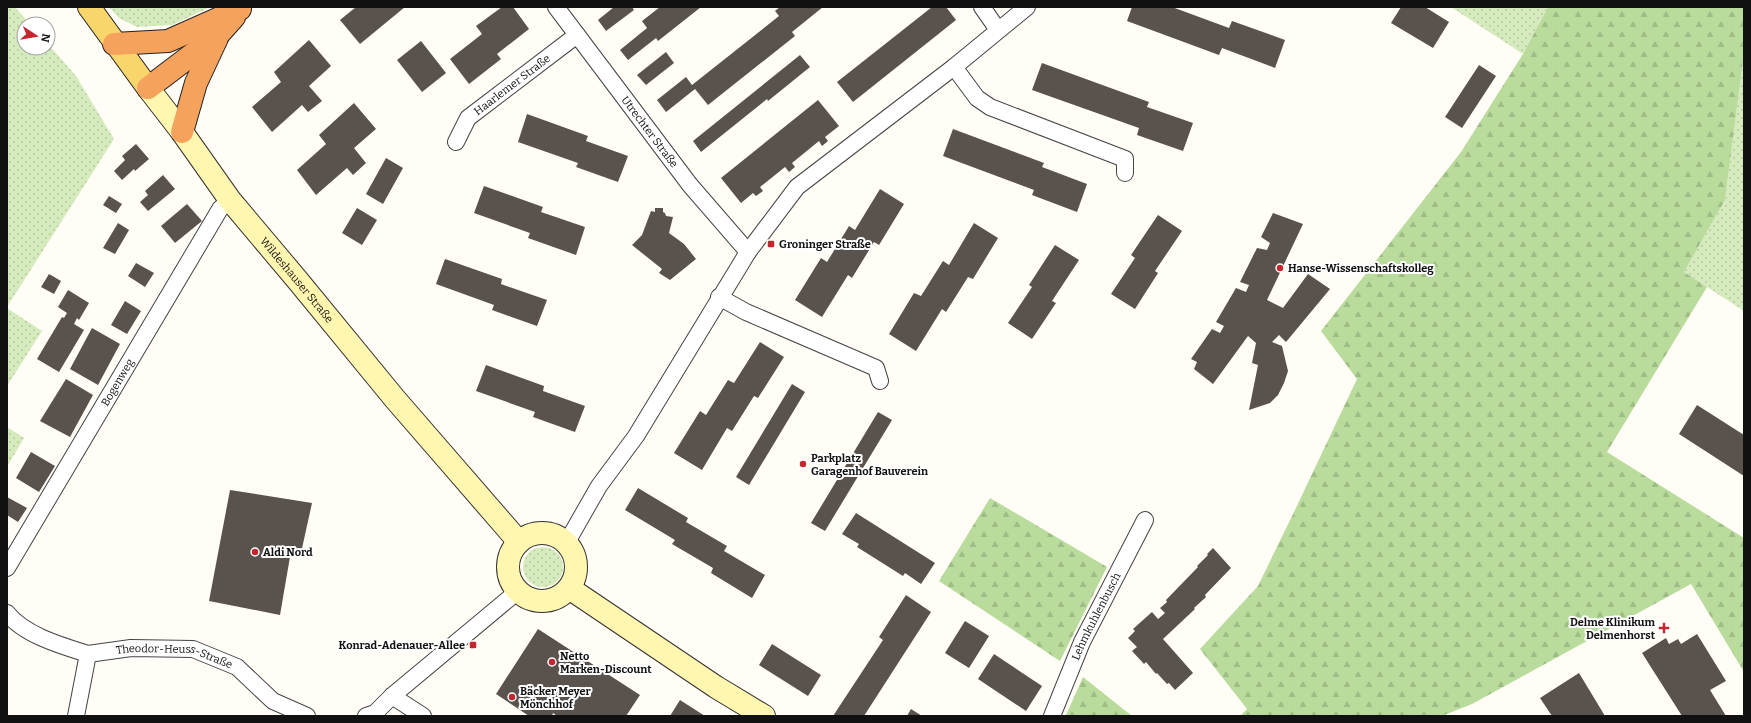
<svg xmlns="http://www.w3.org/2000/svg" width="1751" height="723" font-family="Bitter,serif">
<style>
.grass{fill:url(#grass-dots)}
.forest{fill:url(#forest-firs)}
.building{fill:#5a524d}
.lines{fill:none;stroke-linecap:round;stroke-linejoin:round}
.street-casing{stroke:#444;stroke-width:18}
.secondary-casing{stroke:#333;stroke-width:24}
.primary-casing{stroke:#222;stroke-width:24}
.highway-casing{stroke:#222;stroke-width:24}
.street{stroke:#fff;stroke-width:16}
.secondary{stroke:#fff6b0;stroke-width:22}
.primary{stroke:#f9d66b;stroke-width:22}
.highway{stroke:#f5a25d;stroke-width:22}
.poi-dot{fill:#c4262e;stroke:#fff;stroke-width:1.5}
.labels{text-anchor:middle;stroke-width:4;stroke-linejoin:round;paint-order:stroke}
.street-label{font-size:11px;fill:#111;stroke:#fff}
.poi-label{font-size:11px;font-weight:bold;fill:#111;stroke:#fff;text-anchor:start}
</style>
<defs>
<pattern id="grass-dots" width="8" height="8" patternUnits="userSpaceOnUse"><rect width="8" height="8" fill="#d5ebbd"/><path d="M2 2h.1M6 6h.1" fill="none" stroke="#b6c8a1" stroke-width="1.8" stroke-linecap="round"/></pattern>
<pattern id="forest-firs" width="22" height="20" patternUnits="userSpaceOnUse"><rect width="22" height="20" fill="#b9dc9c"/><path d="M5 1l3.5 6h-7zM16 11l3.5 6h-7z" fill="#9ebc85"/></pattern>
</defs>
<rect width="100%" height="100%" fill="#fffdf5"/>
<g class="grass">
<path d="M7 7H15L30 24H24V48H48V44L76 76 114 139 7 307Z"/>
<path d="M109 7H210L172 25 137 27 119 18Z"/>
<path d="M1451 7H1548L1523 54Z"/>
<path d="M1744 53V311L1684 272 1725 200Z"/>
<path d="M7 308 42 331 7 386Z"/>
<path d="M7 427 24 438 7 467Z"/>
<circle cx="543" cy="567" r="20"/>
</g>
<g class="forest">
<path d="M1548 7H1744V53L1725 200 1684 272 1707 287 1607 452 1744 538V672L1691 584 1472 704 1442 716H1240L1247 709 1200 649 1258 586 1295 510 1357 379 1321 331 1461 152 1523 54Z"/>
<path d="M990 498 1107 567 1060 661 939 581Z"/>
<path d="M1083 677 1132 716 1066 715Z"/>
</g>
<g class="building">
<path d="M356 7H405L360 44 340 20Z"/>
<path d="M502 7H513L529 29 497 54 501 59 469 84 450 59 482 34 476 26Z"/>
<path d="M614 7H632L634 10 606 31 598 20Z"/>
<path d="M660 7H701L658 41 656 38 628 60 620 50 647 28 642 21Z"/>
<path d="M780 7H823L792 32 795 36 708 105 695 89 666 112 657 100 686 77 692 85 779 16 775 11Z"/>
<path d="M932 7H946L956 20 853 102 837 82Z"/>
<path d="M1132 7H1172L1229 28 1232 21 1285 40 1275 68 1222 48 1219 55 1127 21Z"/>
<path d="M1401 7H1425L1449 22 1433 48 1391 23Z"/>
<path d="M309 40 331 66 309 86 322 101 308 112 302 105 272 132 252 107 281 82 274 72Z"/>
<path d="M421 41 446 73 422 92 397 60Z"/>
<path d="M666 52 674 63 646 85 637 75Z"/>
<path d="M800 55 810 67 768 101 767 99 701 152 693 141Z"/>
<path d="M1042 63 1149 102 1147 107 1193 123 1183 151 1137 135 1139 128 1032 90Z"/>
<path d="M1479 65 1496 76 1462 128 1445 117Z"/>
<path d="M818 100 839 126 825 137 828 141 822 146 819 141 792 163 795 167 789 172 785 167 760 187 763 191 756 196 753 193 741 203 721 178Z"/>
<path d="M354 103 376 129 354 148 366 163 353 175 347 168 316 195 297 170 326 144 319 135Z"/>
<path d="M527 114 588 136 586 141 628 156 618 182 576 167 578 163 518 142Z"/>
<path d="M953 129 1044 163 1042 167 1087 184 1077 212 1032 195 1034 190 943 156Z"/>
<path d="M136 144 149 159 135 171 134 169 122 180 114 171 125 160 122 156Z"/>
<path d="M386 158 403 168 383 204 366 194Z"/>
<path d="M163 175 175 189 148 211 140 202 148 195 145 191Z"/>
<path d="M484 186 543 207 541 212 585 227 576 255 528 238 530 233 474 213Z"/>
<path d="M880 189 904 204 879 245 874 242 852 278 848 275 822 317 795 300 821 258 827 262 849 226 855 230Z"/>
<path d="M109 196 122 204 116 213 103 205Z"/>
<path d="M187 204 202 221 175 243 161 226Z"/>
<path d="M357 208 377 220 362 245 342 233Z"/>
<path d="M655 208H663V212L665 213 666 216 673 217 669 233 684 244 696 259 670 280 659 273 662 269 632 245 642 235 651 211 655 212Z"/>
<path d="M1273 213 1303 224 1267 300 1283 308 1308 274 1330 289 1286 342 1279 335 1272 342 1282 346 1288 371 1284 383 1278 395 1270 403 1249 410 1258 365 1252 363 1256 343 1248 336 1213 384 1194 369 1197 362 1191 359 1212 329 1220 333 1224 326 1216 322 1236 288 1246 292 1249 285 1240 282 1257 248 1267 250 1270 243 1261 237Z"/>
<path d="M1158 215 1182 231 1155 271 1158 273 1135 309 1111 294 1135 258 1131 255Z"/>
<path d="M118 223 129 230 115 254 103 248Z"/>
<path d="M974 223 998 238 973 279 968 277 946 312 942 309 916 351 889 334 914 293 921 296 943 261 949 265Z"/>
<path d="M1055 245 1079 260 1052 301 1056 303 1032 339 1008 323 1032 287 1029 285Z"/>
<path d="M445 259 502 279 501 284 547 300 537 326 492 310 494 305 436 284Z"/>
<path d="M136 263 154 273 145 287 128 276Z"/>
<path d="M49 274 61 281 54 294 41 287Z"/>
<path d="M68 290 89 303 79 320 77 318 74 324 84 330 59 372 37 359 62 317 64 318 67 313 58 307Z"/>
<path d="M125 301 141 311 127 334 111 325Z"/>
<path d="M92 328 120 344 98 385 70 369Z"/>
<path d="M760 342 784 357 758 398 754 396 732 431 727 428 702 470 674 453 700 411 706 415 728 380 734 383Z"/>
<path d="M486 365 544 386 543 391 585 406 575 432 533 417 535 412 476 391Z"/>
<path d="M66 379 93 395 70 437 40 421Z"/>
<path d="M792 384 805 392 749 485 736 477Z"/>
<path d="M1697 405 1744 435V476L1679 434Z"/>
<path d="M878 412 892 420 825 531 811 523Z"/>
<path d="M31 452 55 466 39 492 16 478Z"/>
<path d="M638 488 688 518 686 522 727 546 724 551 765 575 752 598 711 573 713 568 672 544 675 540 625 510Z"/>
<path d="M230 490 312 503 301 553 291 551 280 615 209 601Z"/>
<path d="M7 497 27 508 18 522 7 515Z"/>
<path d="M856 513 935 563 921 584 905 573 903 576 857 547 859 544 842 534Z"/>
<path d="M1213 548 1231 568 1205 595 1206 597 1194 608 1195 609 1163 639 1193 673 1175 690 1169 683 1167 684 1157 673 1156 674 1146 662 1144 664 1132 651 1137 647 1128 638 1135 631 1133 629 1152 612 1158 619 1165 613 1160 608 1167 602 1166 600 1198 567 1197 566 1208 555 1207 554Z"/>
<path d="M906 595 931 612 864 716H833L883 640 879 637Z"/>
<path d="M965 621 989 636 969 668 945 653Z"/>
<path d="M538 629 640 695 626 716H557L553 713 552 716H529L496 694Z"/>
<path d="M1697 634 1726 681 1710 690 1726 716H1682L1642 653 1666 638 1669 644 1678 639 1681 644Z"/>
<path d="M772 644 821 675 808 696 759 665Z"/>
<path d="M994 654 1042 686 1026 711 978 679Z"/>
<path d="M1579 673 1605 716H1552L1540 698Z"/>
<path d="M680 700 705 716H670Z"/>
<path d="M911 709 922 716H907Z"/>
</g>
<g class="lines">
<defs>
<g id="street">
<path id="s1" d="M556 7 690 185 748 252"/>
<path d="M982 7 998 30"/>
<path d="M954 67 977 98 990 107 1125 159V173"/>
<path id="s2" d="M456 142 468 118 577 35"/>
<path d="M719 297 746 312 876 368 880 381"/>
<path d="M567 542 599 486 636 436 748 252 797 187 954 67 1027 7"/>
<path id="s3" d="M7 568 220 209 230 200"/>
<path d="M7 613C24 635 62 646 88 654"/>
<path d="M392 696 423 716"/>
<path id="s4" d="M76 716 88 654 131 648 193 649 237 667 273 701 307 716"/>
<path d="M366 716 375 713 392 696 518 591"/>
<path id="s5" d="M1052 716 1082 642 1145 520"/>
</g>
<g id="secondary">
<path id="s6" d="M148 88 182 132 230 200 299 282 395 399 519 542"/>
<circle cx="542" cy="567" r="34"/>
<path d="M569 588 716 687 764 716"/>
</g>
<path id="primary" d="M89 7 148 88"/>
<g id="highway">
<path d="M114 44 168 41 240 9"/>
<path d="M148 88 218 35 234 17"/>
<path d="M182 132 196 83 217 38"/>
</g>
</defs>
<use href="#street" class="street-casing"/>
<use href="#secondary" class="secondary-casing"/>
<use href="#primary" class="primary-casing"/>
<use href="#highway" class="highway-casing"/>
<use href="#street" class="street"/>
<use href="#secondary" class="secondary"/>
<use href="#primary" class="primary"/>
<use href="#highway" class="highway"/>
</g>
<g class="poi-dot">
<rect x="767" y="240" width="8" height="8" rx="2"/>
<circle cx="1280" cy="268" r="4"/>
<circle cx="803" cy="464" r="4"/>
<circle cx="255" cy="552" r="4"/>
<path d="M1662 622h4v4h4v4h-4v4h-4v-4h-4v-4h4z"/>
<rect x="469" y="641" width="8" height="8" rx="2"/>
<circle cx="552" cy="662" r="4"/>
<circle cx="512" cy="697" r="4"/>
</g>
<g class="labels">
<g class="street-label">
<text dy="4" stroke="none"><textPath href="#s2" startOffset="82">Haarlemer Straße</textPath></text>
<text dy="4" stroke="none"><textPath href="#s1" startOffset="156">Utrechter Straße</textPath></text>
<text dy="4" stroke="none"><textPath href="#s6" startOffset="243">Wildeshauser Straße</textPath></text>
<text dy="4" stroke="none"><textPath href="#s3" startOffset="216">Bogenweg</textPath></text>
<text dy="4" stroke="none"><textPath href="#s5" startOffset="109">Lehmkuhlenbusch</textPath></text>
<text dy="4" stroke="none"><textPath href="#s4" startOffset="151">Theodor-Heuss-Straße</textPath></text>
</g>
<g class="poi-label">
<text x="779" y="248">Groninger Straße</text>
<text x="1288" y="272">Hanse-Wissenschaftskolleg</text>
<text x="811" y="462">Parkplatz<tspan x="811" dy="13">Garagenhof Bauverein</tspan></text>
<text x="263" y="556">Aldi Nord</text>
<text x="1655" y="626" text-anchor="end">Delme Klinikum<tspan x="1655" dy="13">Delmenhorst</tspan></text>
<text x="465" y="649" text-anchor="end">Konrad-Adenauer-Allee</text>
<text x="560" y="660">Netto<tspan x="560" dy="13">Marken-Discount</tspan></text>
<text x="520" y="695">Bäcker Meyer<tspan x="520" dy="13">Mönchhof</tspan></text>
</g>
</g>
<rect width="1751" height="723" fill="none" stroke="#111111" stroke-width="16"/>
<g transform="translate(36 36) rotate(102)"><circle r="19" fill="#ffffff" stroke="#a0a0a0"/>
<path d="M0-3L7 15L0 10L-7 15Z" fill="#c4262e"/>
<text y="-6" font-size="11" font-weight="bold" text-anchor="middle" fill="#111111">N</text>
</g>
</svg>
